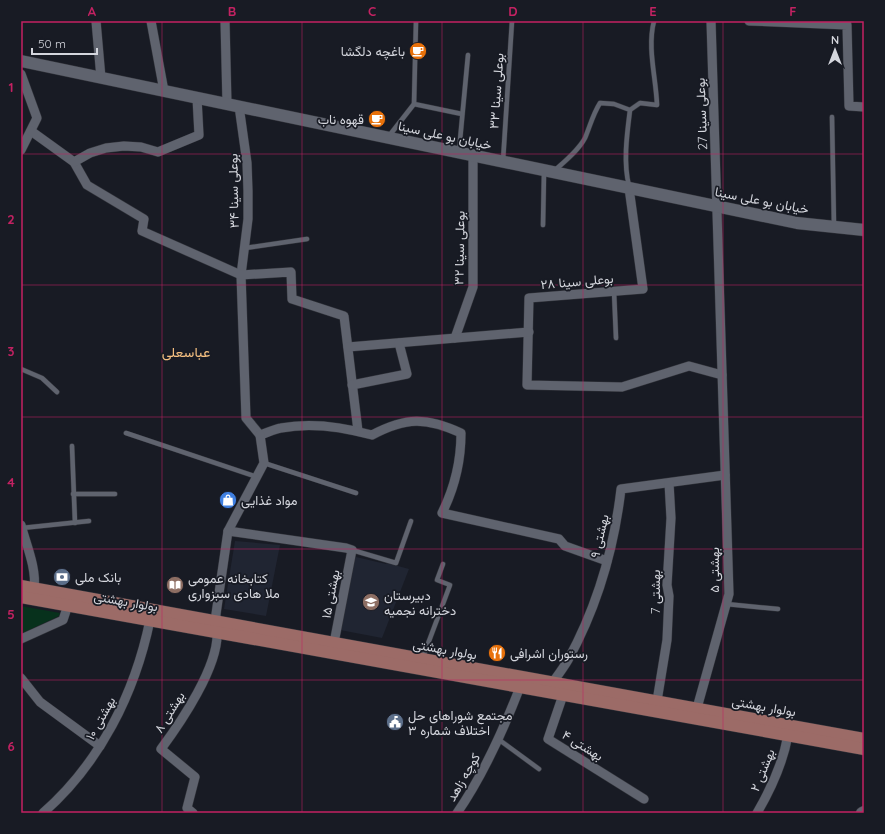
<svg xmlns="http://www.w3.org/2000/svg" width="885" height="834" font-family="Quicksand,Vazirmatn,sans-serif">
<style>
.built{fill:#202532}
.green{fill:#07311c}
.lines{fill:none;stroke-linecap:round;stroke-linejoin:round}
.service-casing{stroke:#32343b;stroke-width:5.5}
.minor-casing{stroke:#32343b;stroke-width:10}
.secondary-casing{stroke:#32343b;stroke-width:13}
.primary-casing{stroke:#32343b;stroke-width:13}
.service{stroke:#5f636e;stroke-width:4.5}
.minor{stroke:#5f636e;stroke-width:9}
.secondary{stroke:#5f636e;stroke-width:12}
.primary{stroke:#9c6b67;stroke-width:12}
.grid{fill:none;stroke:#c32262;stroke-width:1;stroke-opacity:0.55}
.labels{text-anchor:middle;stroke-width:3.5;stroke-linejoin:round;paint-order:stroke}
.poi-label{font-size:13px;fill:#d4d6dd;stroke:#181b24;text-anchor:start}
.street-label{font-size:13px;fill:#d4d6dd;stroke:#181b24}
.neighbourhood-label{font-size:14px;fill:#f5c081;stroke:#181b24}
.neatline{fill:none;stroke:#c32262;stroke-width:1.5}
.grid-label{font-size:13px;text-anchor:middle;font-weight:bold;fill:#c32262}
</style>
<rect width="100%" height="100%" fill="#181b24"/>
<g class="built">
<path d="M235 541 280 545 266 616 224 609Z"/>
<path d="M356 557 386 564 387 563 409 569 382 638 340 630 354 558Z"/>
</g>
<path class="green" d="M21 606 60 613 59 616 21 634Z"/>
<g class="lines">
<defs>
<g id="service">
<path d="M414 104 462 114"/>
<path d="M630 110 640 103 657 105C656 77 647 48 654 21"/>
<path d="M832 117 834 227"/>
<path d="M389 136 414 104 416 21"/>
<path d="M459 151 468 55"/>
<path d="M503 161 512 21"/>
<path d="M554 171C565 161 578 151 585 138 590 126 593 114 600 103L614 104 630 110C627 134 623 162 629 186"/>
<path d="M543 225 544 172"/>
<path d="M245 248 307 239"/>
<path d="M614 291 616 338"/>
<path d="M21 369 42 378 57 392"/>
<path d="M126 433 257 477"/>
<path d="M72 446 75 523"/>
<path d="M264 463 356 493"/>
<path d="M73 494H115"/>
<path d="M22 528 89 521"/>
<path d="M352 550 396 563 411 521"/>
<path d="M726 604 778 609"/>
<path d="M423 657 450 585 437 580 443 564"/>
<path d="M498 739 539 769"/>
</g>
<g id="minor">
<path d="M96 21 101 78"/>
<path d="M151 21 164 91"/>
<path d="M225 21 227 104"/>
<path d="M749 21 847 25 849 106 864 107"/>
<path d="M21 74 37 118 21 150"/>
<path d="M239 106 247 163 248 191V219L241 275 246 418 260 435"/>
<path d="M31 131 74 162 87 185 144 219 142 231 241 275 291 272 292 299 344 316 358 431"/>
<path d="M74 162 90 153 106 148 124 146 141 147 158 152 199 135 197 98"/>
<path d="M629 188 643 289 529 298 527 385 622 387 689 366 722 375"/>
<path d="M455 338 473 287V155"/>
<path d="M348 347 529 332"/>
<path d="M352 385 407 374 399 343"/>
<path d="M260 435C267 433 274 429 281 428 311 422 343 427 372 435 406 417 426 417 461 433 461 462 455 487 442 513L559 539 565 546 607 561"/>
<path d="M21 525C26 544 37 569 34 589"/>
<path d="M228 531 346 548 352 550 334 643"/>
<path d="M216 621V614L228 531 264 463 260 435"/>
<path d="M21 639 63 620 68 605"/>
<path d="M21 678 40 702 100 746"/>
<path d="M553 682C558 675 564 667 568 660 597 607 614 549 621 489L725 475"/>
<path d="M563 695 548 739 644 799"/>
<path d="M657 701 667 640 669 596 667 585 671 518 669 483"/>
<path d="M697 708 729 594 711 21"/>
<path d="M43 813C100 763 135 693 150 620"/>
<path d="M193 813 187 808 195 777 161 749C181 722 219 666 217 632"/>
<path d="M457 813C484 774 503 731 520 687"/>
<path d="M757 813C771 789 783 763 788 735"/>
</g>
<g id="secondary">
<path d="M21 61 797 223 864 230"/>
<path d="M862 813 864 812"/>
</g>
<g id="primary">
<path d="M21 586 864 739"/>
<path d="M21 597 864 749"/>
</g>
</defs>
<use href="#service" class="service-casing"/>
<use href="#minor" class="minor-casing"/>
<use href="#secondary" class="secondary-casing"/>
<use href="#primary" class="primary-casing"/>
<use href="#service" class="service"/>
<use href="#minor" class="minor"/>
<use href="#secondary" class="secondary"/>
<use href="#primary" class="primary"/>
</g>
<path class="grid" d="M162 21V813M302 21V813M442 21V813M583 21V813M723 21V813M21 154H864M21 285H864M21 417H864M21 549H864M21 680H864"/>
<defs>
<symbol id="cafe-disc" viewBox="-11 -11 22 22"><circle r="9.5" fill="#e8710a" stroke="#181b24"/><path d="M-5.5-4.5H6V0H3Q3 3.5 0 3.5H-2.5Q-5.5 3.5-5.5 0ZM3-3.2v2h1.7v-2ZM-6 4.5H4V6H-6Z" fill="#fff"/></symbol>
<symbol id="shop-disc" viewBox="-11 -11 22 22"><circle r="9.5" fill="#3f7fe0" stroke="#181b24"/><path d="M-5-2.5h2.3a2.7 3.5 0 0 1 5.4 0H5L5.5 6h-11ZM-1.5-2.5h3a1.5 2.3 0 0 0-3 0Z" fill="#fff"/></symbol>
<symbol id="bank-disc" viewBox="-11 -11 22 22"><circle r="9.5" fill="#5c6f8a" stroke="#181b24"/><path d="M-6-4H6V4H-6ZM0-2.3a2.3 2.3 0 1 0 0 4.6a2.3 2.3 0 1 0 0-4.6Z" fill="#fff"/></symbol>
<symbol id="library-disc" viewBox="-11 -11 22 22"><circle r="9.5" fill="#8d6e63" stroke="#181b24"/><path d="M-6-4Q-3-5.5-.7-3.5V5Q-3 3-6 4ZM6-4Q3-5.5 .7-3.5V5Q3 3 6 4Z" fill="#fff"/></symbol>
<symbol id="school-disc" viewBox="-11 -11 22 22"><circle r="9.5" fill="#8d6e63" stroke="#181b24"/><path d="M0-5L7-2L0 1L-7-2ZM-4 1L0 2.5L4 1V4Q0 6-4 4Z" fill="#fff"/></symbol>
<symbol id="restaurant-disc" viewBox="-11 -11 22 22"><circle r="9.5" fill="#e8710a" stroke="#181b24"/><path d="M-5-6h1v4h1v-4h1v4h1v-4h1v5L-1.5 .5V6h-2V.5L-5-1ZM5-6V6H3V1.5H1.5Q1.5-4 5-6Z" fill="#fff"/></symbol>
<symbol id="civic-disc" viewBox="-11 -11 22 22"><circle r="9.5" fill="#5c6f8a" stroke="#181b24"/><path d="M-.6-6.5H3V-4.5H.6V-3L4-1V1h2V6H-6V1h2V-1L-.6-3ZM-1.2 2.5V6h2.4V2.5Z" fill="#fff"/></symbol>
</defs>
<g fill-rule="evenodd">
<use href="#cafe-disc" x="408" y="41" width="20" height="20"/>
<use href="#cafe-disc" x="367" y="109" width="20" height="20"/>
<use href="#shop-disc" x="218" y="490" width="20" height="20"/>
<use href="#bank-disc" x="52" y="567" width="20" height="20"/>
<use href="#library-disc" x="165" y="575" width="20" height="20"/>
<use href="#school-disc" x="361" y="592" width="20" height="20"/>
<use href="#restaurant-disc" x="487" y="643" width="20" height="20"/>
<use href="#civic-disc" x="385" y="712" width="20" height="20"/>
</g>
<g class="labels">
<g class="poi-label">
<text x="405" y="56" text-anchor="end">باغچه دلگشا</text>
<text x="364" y="124" text-anchor="end">قهوه ناب</text>
<text x="241" y="505">مواد غذایی</text>
<text x="75" y="582">بانک ملی</text>
<text x="188" y="583">کتابخانه عمومی<tspan x="188" dy="15">ملا هادی سبزواری</tspan></text>
<text x="384" y="600">دبیرستان<tspan x="384" dy="15">دخترانه نجمیه</tspan></text>
<text x="510" y="658">رستوران اشرافی</text>
<text x="408" y="720">مجتمع شوراهای حل<tspan x="408" dy="15">اختلاف شماره ۳</tspan></text>
</g>
<g class="street-label">
<text transform="translate(496 91) rotate(-86)" y="5">بوعلی سینا ۳۳</text>
<text transform="translate(701 114) rotate(-92)" y="5">بوعلی سینا 27</text>
<text transform="translate(445 135) rotate(12)" y="5">خیابان بو علی سینا</text>
<text transform="translate(233 191) rotate(-91)" y="5">بوعلی سینا ۳۴</text>
<text transform="translate(762 200) rotate(11)" y="5">خیابان بو علی سینا</text>
<text transform="translate(459 248) rotate(-89)" y="5">بوعلی سینا ۳۲</text>
<text transform="translate(577 281) rotate(-5)" y="5">بوعلی سینا ۲۸</text>
<text transform="translate(599 536) rotate(-77)" y="5">بهشتی ۹</text>
<text transform="translate(714 570) rotate(-90)" y="5">بهشتی ۵</text>
<text transform="translate(655 592) rotate(-90)" y="5">بهشتی 7</text>
<text transform="translate(330 594) rotate(-79)" y="5">بهشتی ۱۵</text>
<text transform="translate(126 601) rotate(10)" y="5">بولوار بهشتی</text>
<text transform="translate(445 649) rotate(10)" y="5">بولوار بهشتی</text>
<text transform="translate(764 706) rotate(10)" y="5">بولوار بهشتی</text>
<text transform="translate(169 712) rotate(-58)" y="5">بهشتی ۸</text>
<text transform="translate(100 718) rotate(-61)" y="5">بهشتی ۱۰</text>
<text transform="translate(583 745) rotate(32)" y="5">بهشتی ۴</text>
<text transform="translate(762 770) rotate(-68)" y="5">بهشتی ۲</text>
<text transform="translate(463 777) rotate(-60)" y="5">کوچه زاهد</text>
</g>
<g class="neighbourhood-label">
<text x="186" y="357">عباسعلی</text>
</g>
</g>
<rect width="885" height="834" fill="none" stroke="#181b24" stroke-width="44"/>
<g transform="translate(835 50)" stroke="#181b24" stroke-width="3" paint-order="stroke">
<path d="M0-3L7 15L0 10L-7 15Z" fill="#d4d6dd"/>
<text y="-6" font-size="11" font-weight="bold" text-anchor="middle" fill="#d4d6dd">N</text>
</g>
<path d="M32 48v6h65v-6" fill="none" stroke="#d4d6dd" stroke-width="2"/>
<text x="38" y="48" font-size="12" fill="#d4d6dd" stroke="#181b24" stroke-width="3" paint-order="stroke">50 m</text>
<rect x="22" y="22" width="841" height="790" class="neatline"/>
<g class="grid-label">
<text x="92" y="16">A</text>
<text x="232" y="16">B</text>
<text x="372" y="16">C</text>
<text x="513" y="16">D</text>
<text x="653" y="16">E</text>
<text x="793" y="16">F</text>
<text x="11" y="92">1</text>
<text x="11" y="224">2</text>
<text x="11" y="356">3</text>
<text x="11" y="487">4</text>
<text x="11" y="619">5</text>
<text x="11" y="751">6</text>
</g>
</svg>
